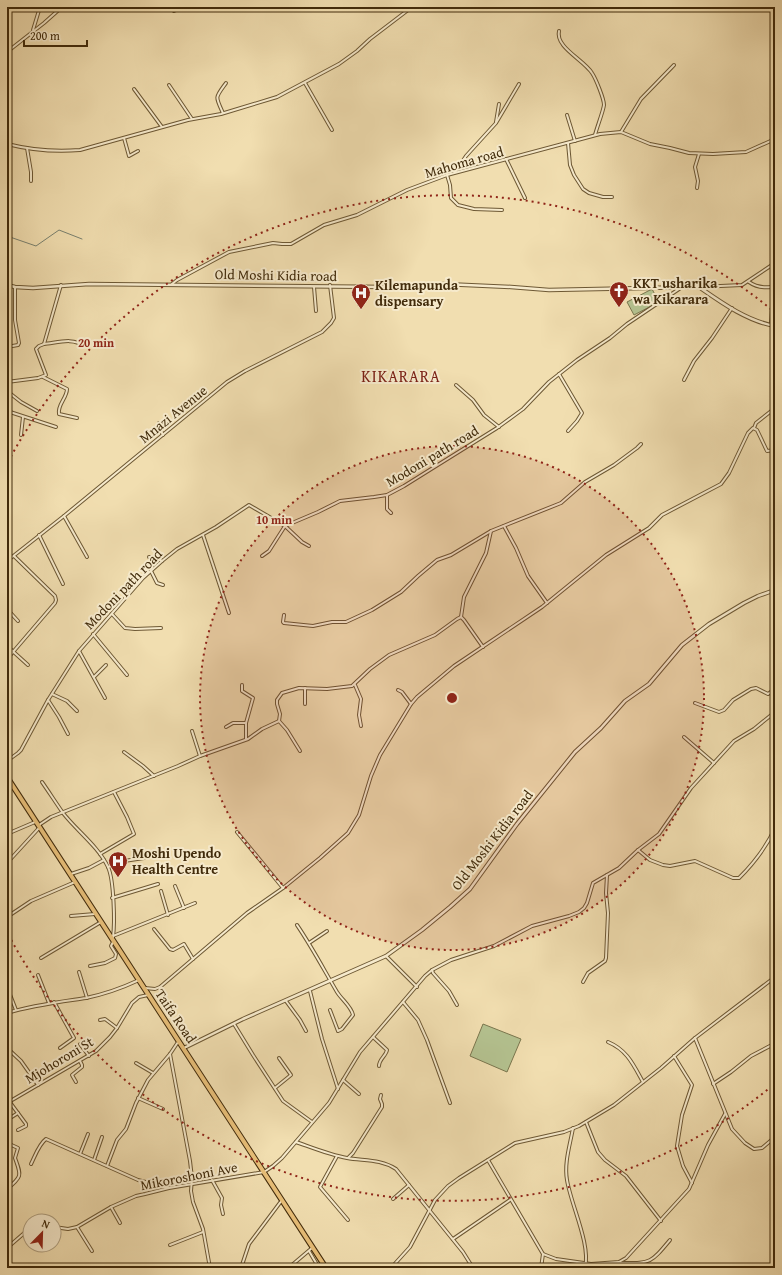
<svg xmlns="http://www.w3.org/2000/svg" width="782" height="1275" font-family="'Gentium Book Plus',serif">
<style>
.green{fill:#b4c290;stroke:#7a764e}
.lines{fill:none;stroke-linecap:round;stroke-linejoin:round}
.stream{stroke:#788170;stroke-width:1}
.minor-casing{stroke:#6d5834;stroke-width:4}
.tertiary-casing{stroke:#6d5834;stroke-width:4.5}
.trunk-casing{stroke:#412b0b;stroke-width:6}
.minor{stroke:#f6eacc;stroke-width:2}
.tertiary{stroke:#f6eacc;stroke-width:2.5}
.trunk{stroke:#e8bf78;stroke-width:4}
.ring{fill:none;stroke:#8f2418;stroke-width:2;stroke-dasharray:2 4}
.labels{text-anchor:middle;stroke-width:4;stroke-linejoin:round;paint-order:stroke}
.street-label{font-size:14px;fill:#412b0b;stroke:#f6eacc}
.poi-label{font-size:14px;font-weight:bold;fill:#412b0b;stroke:#f6eacc;text-anchor:start}
.quarter-label{font-size:16px;letter-spacing:1px;fill:#7a1f14;stroke:#f6eacc}
.centre{fill:#8f2418;stroke:#f6eacc;stroke-width:2}
.ring-label{font-size:12px;text-anchor:middle;font-weight:bold;fill:#8f2418;stroke:#f6eacc;stroke-width:4;stroke-linejoin:round;paint-order:stroke}
</style>
<rect width="100%" height="100%" fill="#f1deb0"/>
<filter id="stains"><feTurbulence type="fractalNoise" baseFrequency=".005" numOctaves="4"/><feColorMatrix values="0 0 0 0 .2 0 0 0 0 .09 0 0 0 0 .02 0 0 0 .5 -.17"/></filter>
<radialGradient id="worn" r=".72"><stop offset=".6" stop-color="#630" stop-opacity="0"/><stop offset="1" stop-color="#630" stop-opacity=".3"/></radialGradient>
<g class="green">
<path d="M652 289 659 302 634 315 627 302Z"/>
<path d="M483 1024 521 1039 507 1072 470 1056Z"/>
</g>
<g class="lines">
<path class="stream" d="M7 236 36 246 59 230 82 239"/>
<defs>
<g id="minor">
<path d="M174 11 182 7"/>
<path d="M33 30 40 7"/>
<path d="M559 31C555 47 584 60 592 73 596 79 604 99 604 105 603 112 597 127 595 135"/>
<path d="M7 52 44 23 62 7"/>
<path d="M305 83 332 130"/>
<path d="M169 85 192 119"/>
<path d="M134 89 162 127"/>
<path d="M223 113C215 96 215 98 226 83"/>
<path d="M567 115 575 141"/>
<path d="M496 122 499 104"/>
<path d="M621 132 641 99 674 65"/>
<path d="M124 138 129 156 138 151"/>
<path d="M568 143 570 165 574 175 583 189 589 193 603 197H612"/>
<path d="M7 144C31 150 56 152 80 150L188 120 221 114 277 97 339 64 357 51 370 39 412 7"/>
<path d="M27 148 31 172V181"/>
<path d="M506 159 525 198"/>
<path d="M456 171 466 156 496 123 519 84"/>
<path d="M447 175 450 185 451 198 458 205 474 209 502 210"/>
<path d="M697 188 698 181 695 167 699 154"/>
<path d="M749 282C756 287 763 288 771 287"/>
<path d="M172 284 177 280 229 252 273 243 282 244H291L324 225 357 215 407 190 447 175 600 134 621 132 650 144 670 148 689 153 713 154 746 152 775 139"/>
<path d="M314 287 316 311"/>
<path d="M699 287 742 285 775 263"/>
<path d="M359 304 360 293 365 287"/>
<path d="M771 325 772 305 775 301"/>
<path d="M44 344C56 343 74 337 83 346"/>
<path d="M7 347 18 345 19 343 15 320V287"/>
<path d="M559 374 582 413 577 421 568 431"/>
<path d="M43 377 67 389C67 398 57 405 59 414L77 418"/>
<path d="M684 380 694 361 712 338 732 308"/>
<path d="M7 382 38 378 46 375 36 349 39 346 44 344 61 285"/>
<path d="M456 385 473 400 484 415 499 427"/>
<path d="M7 391 21 402 37 411"/>
<path d="M7 411 56 427"/>
<path d="M159 423V427L163 435"/>
<path d="M754 428 756 423 775 408"/>
<path d="M21 435 23 417"/>
<path d="M387 495V509L391 513"/>
<path d="M64 516 87 557"/>
<path d="M504 526 516 548 528 576 547 603"/>
<path d="M39 535 63 584"/>
<path d="M203 535 229 613"/>
<path d="M262 556 269 551 285 526 302 542 309 546"/>
<path d="M149 557H153L162 561"/>
<path d="M7 561 64 516 227 382 245 371 322 332 331 323 334 318 330 285"/>
<path d="M151 571 157 583 163 585"/>
<path d="M7 609 18 621"/>
<path d="M112 614 125 628 135 629 161 628"/>
<path d="M284 615 283 622 284 623 313 626 332 622H346L372 610 401 592 418 576 437 560 451 555 491 531 561 503 585 482 614 465 637 448 641 444"/>
<path d="M461 617 464 597 486 553 491 531"/>
<path d="M93 634 127 675"/>
<path d="M7 646 28 665"/>
<path d="M79 651 105 698"/>
<path d="M7 659 55 603 56 600 55 596 14 556"/>
<path d="M94 677 106 665"/>
<path d="M242 685V691L253 698 246 723V739"/>
<path d="M355 685 361 699 359 715 361 726"/>
<path d="M398 690 402 692 411 704"/>
<path d="M52 694 67 701 77 711"/>
<path d="M48 700 59 717 68 734"/>
<path d="M695 703 719 712 724 710 733 700 751 689 756 688 768 694 775 689"/>
<path d="M305 704V688"/>
<path d="M279 721 287 730 300 751"/>
<path d="M226 727 233 723H246"/>
<path d="M192 731 200 756"/>
<path d="M684 737 714 763"/>
<path d="M124 752 143 766 154 776"/>
<path d="M7 761 18 753 21 750 48 700 79 651 143 578 162 561 177 549 216 527 249 505 285 526 318 512 340 501 374 497 387 495 404 486 497 428 523 409 549 382 577 360 610 338 627 324 682 287"/>
<path d="M42 782C49 792 56 803 63 813 77 831 98 846 108 867 114 880 115 923 113 937"/>
<path d="M7 788 11 784"/>
<path d="M39 825 51 817 178 766 200 756 248 739 262 729 279 721 280 714 277 704V700L282 693 299 688 327 689 352 686 370 669 389 655 435 635 457 619 461 617 464 620 483 647"/>
<path d="M237 832 283 888"/>
<path d="M7 834 35 822"/>
<path d="M638 850 650 860 663 865 670 866 695 861 733 878H739C755 862 766 848 775 828"/>
<path d="M100 854 134 834 127 817 114 792"/>
<path d="M7 863 39 828"/>
<path d="M108 867 124 861 144 858"/>
<path d="M71 874 89 868 104 860"/>
<path d="M175 886 184 908"/>
<path d="M161 891 168 915"/>
<path d="M112 898 158 884"/>
<path d="M71 916 95 914"/>
<path d="M7 917 31 901 75 882"/>
<path d="M297 925C312 947 324 970 337 992 342 1000 351 1006 353 1015L342 1029 338 1031 330 1010"/>
<path d="M154 929 170 949 173 950 184 944 193 959"/>
<path d="M113 936 195 903"/>
<path d="M309 943 327 931"/>
<path d="M386 956 417 987"/>
<path d="M41 958 101 922"/>
<path d="M90 966 105 963 115 958 116 954 111 946 113 942"/>
<path d="M432 970 433 973 449 991 457 1005"/>
<path d="M79 972 87 998"/>
<path d="M38 975 49 1003"/>
<path d="M583 982 588 973 605 961 606 958 608 913 606 893 607 875"/>
<path d="M7 987 16 1010"/>
<path d="M145 988 155 989 160 987 247 913 283 888 320 858 348 833 359 815 371 776 380 755 411 704 417 697 454 666 542 607 606 555 649 528 662 515 721 484 729 473 748 433 753 428 757 430 767 451 775 450"/>
<path d="M310 991 322 1039 338 1089"/>
<path d="M286 1001 300 1020 306 1031"/>
<path d="M54 1002 74 1038 60 1048"/>
<path d="M403 1002 418 1020 427 1040 450 1103"/>
<path d="M7 1013C33 1005 59 1002 86 998 105 994 122 988 139 980"/>
<path d="M100 1020 105 1019 117 1028"/>
<path d="M234 1024 253 1055 283 1101 312 1122"/>
<path d="M373 1037 387 1050C386 1056 379 1059 379 1066"/>
<path d="M695 1038 732 1129 745 1143 754 1149 762 1148 775 1137"/>
<path d="M608 1042C627 1050 633 1064 643 1082"/>
<path d="M80 1044 89 1056"/>
<path d="M7 1048 21 1061 38 1085"/>
<path d="M170 1054 190 1161 192 1178 191 1191 193 1202 203 1229 210 1268"/>
<path d="M674 1056 692 1085 682 1115 677 1146 683 1166 692 1183"/>
<path d="M136 1063 153 1073"/>
<path d="M343 1080 359 1094"/>
<path d="M76 1082 72 1075 82 1067V1065L80 1061"/>
<path d="M713 1084 731 1072 751 1056 770 1046"/>
<path d="M275 1088 291 1075 279 1058"/>
<path d="M138 1098 163 1109"/>
<path d="M9 1101 26 1124V1126L18 1130"/>
<path d="M7 1103 96 1051 110 1037 117 1028 132 1003 139 997 148 995"/>
<path d="M7 1120 18 1113"/>
<path d="M586 1122 598 1152 605 1160 626 1176 661 1221"/>
<path d="M573 1128C570 1145 564 1163 567 1180 571 1205 591 1245 585 1268"/>
<path d="M296 1142C313 1148 330 1155 347 1158 364 1161 381 1159 396 1169L463 1252 473 1268"/>
<path d="M7 1143 18 1148 15 1158C21 1175 23 1176 7 1189"/>
<path d="M80 1154 88 1134"/>
<path d="M337 1156 320 1187 348 1220"/>
<path d="M348 1158 353 1153 382 1107V1104L380 1099 381 1095"/>
<path d="M94 1160 102 1137"/>
<path d="M488 1160 543 1254 556 1259 591 1264 619 1262 626 1258 689 1189 708 1145 725 1114"/>
<path d="M31 1164C35 1156 39 1144 46 1139L138 1180 168 1188"/>
<path d="M107 1166 117 1140 126 1129 136 1103 148 1080 170 1054 178 1042"/>
<path d="M212 1180 222 1198 221 1205 223 1214"/>
<path d="M393 1199 409 1185"/>
<path d="M111 1207 120 1223"/>
<path d="M54 1227 68 1229 77 1227 111 1207 136 1196 145 1194 169 1188 264 1172 273 1166 282 1158 329 1103 360 1052 425 976 432 970 451 960 494 946 532 926 569 916 579 912 584 908 587 903 593 883 619 868 638 850 659 834 691 788 734 741 754 729 775 712"/>
<path d="M77 1227 92 1251"/>
<path d="M453 1239 510 1200"/>
<path d="M170 1245 203 1232"/>
<path d="M7 1248 30 1228"/>
<path d="M309 1251 319 1268"/>
<path d="M620 1263C651 1263 650 1264 670 1240"/>
<path d="M292 1265 312 1248"/>
<path d="M241 1268 249 1244 282 1200"/>
<path d="M391 1268 410 1247 435 1200 448 1186 459 1178 515 1143 564 1132 579 1126 614 1105 661 1068 695 1038 775 977"/>
<path d="M541 1268 543 1254"/>
</g>
<g id="tertiary">
<path d="M7 285 15 287 33 288 89 284 386 287 444 284 511 287 549 290 695 287H699C722 303 747 321 775 326"/>
<path d="M184 1048 243 1019 386 956 422 930 450 907 470 889 517 824 575 752 601 728 625 701 649 684 682 645 709 624 744 603 758 596 775 590"/>
</g>
<path id="trunk" d="M7 777 326 1268"/>
</defs>
<use href="#minor" class="minor-casing"/>
<use href="#tertiary" class="tertiary-casing"/>
<use href="#trunk" class="trunk-casing"/>
<use href="#minor" class="minor"/>
<use href="#tertiary" class="tertiary"/>
<use href="#trunk" class="trunk"/>
</g>
<circle cx="452" cy="698" r="252" fill="#8f2418" fill-opacity=".12"/>
<g class="ring">
<circle cx="452" cy="698" r="252"/>
<path d="M772 1086A503 503 0 0 1 8 934M8 462A503 503 0 0 1 772 310"/>
</g>
<defs>
<symbol id="church-pin" viewBox="-11 -11 22 30"><path d="M0 17L-7.5 6A9.5 9.5 0 1 1 7.5 6Z" fill="#8f2418" stroke="#f6eacc"/><path d="M-1.2-6h2.4v3.5h3.3v2.4h-3.3V6h-2.4V-.1h-3.3v-2.4h3.3Z" fill="#fff"/></symbol>
<symbol id="hospital-pin" viewBox="-11 -11 22 30"><path d="M0 17L-7.5 6A9.5 9.5 0 1 1 7.5 6Z" fill="#8f2418" stroke="#f6eacc"/><path d="M-5-5h3v3.5h4V-5h3V5h-3V1.5h-4V5h-3Z" fill="#fff"/></symbol>
</defs>
<g fill-rule="evenodd">
<use href="#church-pin" x="608" y="280" width="22" height="30"/>
<use href="#hospital-pin" x="350" y="282" width="22" height="30"/>
<use href="#hospital-pin" x="107" y="850" width="22" height="30"/>
</g>
<g class="labels">
<g class="street-label">
<text transform="translate(464 162) rotate(-16)" y="5">Mahoma road</text>
<text transform="translate(276 275) rotate(1)" y="5">Old Moshi Kidia road</text>
<text transform="translate(173 414) rotate(-39)" y="5">Mnazi Avenue</text>
<text transform="translate(432 456) rotate(-31)" y="5">Modoni path road</text>
<text transform="translate(123 589) rotate(-46)" y="5">Modoni path road</text>
<text transform="translate(492 840) rotate(-52)" y="5">Old Moshi Kidia road</text>
<text transform="translate(176 1016) rotate(56)" y="5">Taifa Road</text>
<text transform="translate(59 1060) rotate(-31)" y="5">Mjohoroni St</text>
<text transform="translate(189 1176) rotate(-11)" y="5">Mikoroshoni Ave</text>
</g>
<g class="poi-label">
<text x="633" y="288">KKT usharika<tspan x="633" dy="16">wa Kikarara</tspan></text>
<text x="375" y="290">Kilemapunda<tspan x="375" dy="16">dispensary</tspan></text>
<text x="132" y="858">Moshi Upendo<tspan x="132" dy="16">Health Centre</tspan></text>
</g>
<g class="quarter-label">
<text x="401" y="382">KIKARARA</text>
</g>
</g>
<circle cx="452" cy="698" r="6" class="centre"/>
<g class="ring-label">
<text x="96" y="347">20 min</text>
<text x="274" y="524">10 min</text>
</g>
<rect width="782" height="1275" fill="none" stroke="#f1deb0" stroke-width="24"/>
<rect x="8" y="8" width="766" height="1259" fill="none" stroke="#412b0b" stroke-width="2"/>
<rect x="12" y="12" width="758" height="1251" fill="none" stroke="#412b0b"/>
<g transform="translate(42 1233) rotate(23)"><circle r="19" fill="#f6eacc" stroke="#ae9e7f"/>
<path d="M0-3L7 15L0 10L-7 15Z" fill="#8f2418"/>
<text y="-6" font-size="11" font-weight="bold" text-anchor="middle" fill="#412b0b">N</text>
</g>
<path d="M24 40v6h63v-6" fill="none" stroke="#412b0b" stroke-width="2"/>
<text x="30" y="40" font-size="12" fill="#412b0b" stroke="#f6eacc" stroke-width="3" paint-order="stroke">200 m</text>
<rect width="100%" height="100%" filter="url(#stains)"/>
<rect width="100%" height="100%" fill="url(#worn)"/>
</svg>
